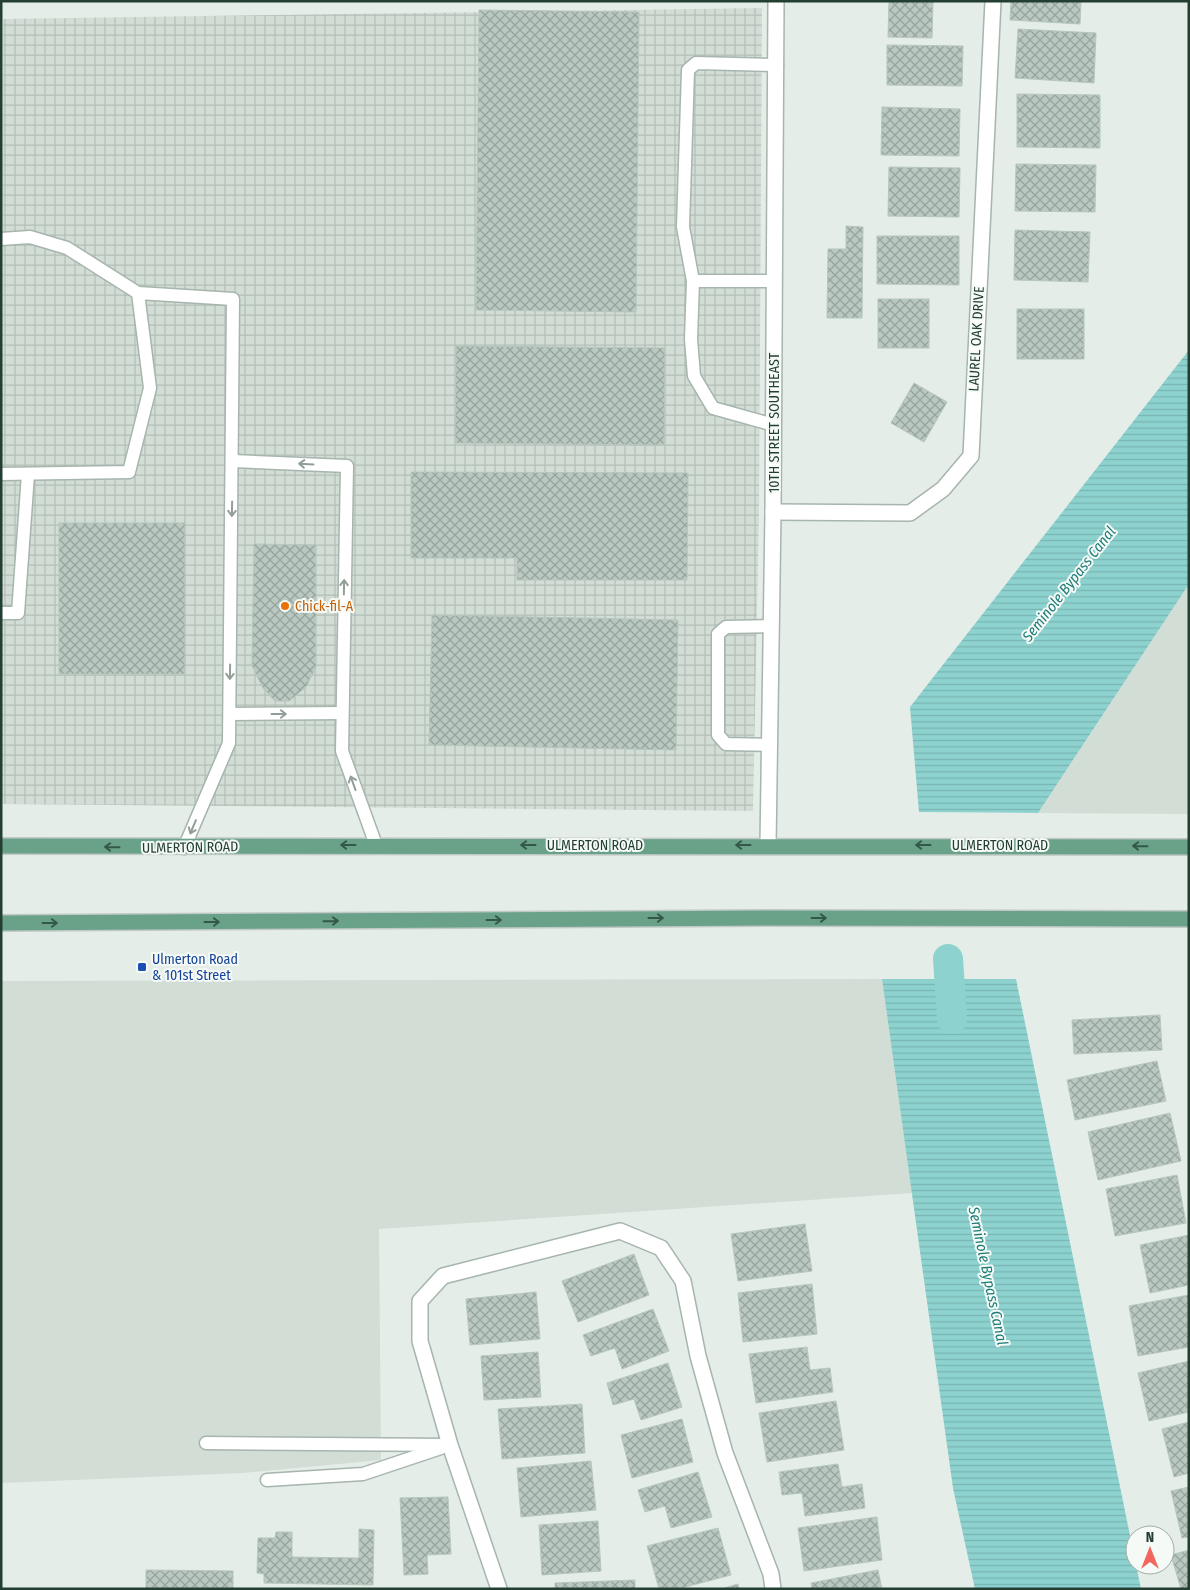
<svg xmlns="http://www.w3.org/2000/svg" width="1190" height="1590" font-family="'Fira Sans Condensed',sans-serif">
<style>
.built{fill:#d2ddd6}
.industrial{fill:url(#industrial-grid)}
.water{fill:url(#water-rules)}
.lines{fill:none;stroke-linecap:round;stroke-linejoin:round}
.canal{stroke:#8dd2cf;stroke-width:30}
.building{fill:url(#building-cross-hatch);stroke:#b6c7bd}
.lane-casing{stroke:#a6b5ad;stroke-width:15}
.street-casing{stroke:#a6b5ad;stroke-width:18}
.primary-casing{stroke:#c1c9c6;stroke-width:18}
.lane{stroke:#fff;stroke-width:12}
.street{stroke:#fff;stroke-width:15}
.primary{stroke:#69a289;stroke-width:15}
.oneway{stroke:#919f98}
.oneway2{stroke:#345848}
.food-dot{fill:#e8710a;stroke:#f5faf6;stroke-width:2}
.transit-dot{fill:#1a4fb4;stroke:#f5faf6;stroke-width:2}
.labels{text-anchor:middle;stroke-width:4;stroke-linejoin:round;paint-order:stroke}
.street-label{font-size:14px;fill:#233f32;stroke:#f5faf6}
.food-label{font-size:14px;fill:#c56008;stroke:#f5faf6;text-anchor:start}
.transit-label{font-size:14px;fill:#164399;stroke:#f5faf6;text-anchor:start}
.water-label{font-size:15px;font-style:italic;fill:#1d7b79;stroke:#f5faf6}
</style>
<defs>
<pattern id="industrial-grid" width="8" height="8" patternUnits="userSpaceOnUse" patternTransform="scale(1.25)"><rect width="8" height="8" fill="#d2ddd6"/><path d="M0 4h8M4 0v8" fill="none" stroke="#b4bfb8"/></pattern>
<pattern id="water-rules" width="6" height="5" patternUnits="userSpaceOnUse" patternTransform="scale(1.25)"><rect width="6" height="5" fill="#8dd2cf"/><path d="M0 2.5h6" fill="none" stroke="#79b5b2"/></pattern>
<pattern id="building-cross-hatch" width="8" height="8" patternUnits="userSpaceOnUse" patternTransform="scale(1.25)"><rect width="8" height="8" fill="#b9c8c0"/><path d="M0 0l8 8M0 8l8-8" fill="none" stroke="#96a49d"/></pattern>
</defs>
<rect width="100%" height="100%" fill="#e4ede7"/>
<g class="built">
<path d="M1189 584V814L1038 813Z"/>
<path d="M882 979 912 1193 379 1229 381 1460 242 1473 1 1483V981Z"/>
</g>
<path class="industrial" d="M762 8 759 511 753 811 1 804 3 19Z"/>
<g class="water">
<path d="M1189 350V584L1038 813 919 812 910 707Z"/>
<path d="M882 979H1016L1141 1589H975L953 1488Z"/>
</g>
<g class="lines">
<path class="canal" d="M948 959 952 1019"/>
</g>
<g class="building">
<path d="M889 1H933L932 38 888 37Z"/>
<path d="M1011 1H1081L1080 24 1010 20Z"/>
<path d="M479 10 639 12 636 312 476 310Z"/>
<path d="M1018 29 1096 33 1094 83 1015 78Z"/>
<path d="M887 45 963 46 962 86 887 85Z"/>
<path d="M1017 94 1100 95V148L1017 147Z"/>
<path d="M882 107 960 109 959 156 881 155Z"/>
<path d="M1016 164 1096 165 1095 212 1015 211Z"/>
<path d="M889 167 960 168 959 217 888 216Z"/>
<path d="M846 226 863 227 862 318H827L828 249H846Z"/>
<path d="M1015 230 1090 232 1088 282 1014 280Z"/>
<path d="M877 236H959V285L877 284Z"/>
<rect x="878" y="299" width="51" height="49"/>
<rect x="1017" y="309" width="67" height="50"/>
<path d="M456 346 665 348 664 445 455 443Z"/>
<path d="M914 383 947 402 924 442 891 423Z"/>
<path d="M411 472 688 473 687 580H517V558H411Z"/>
<rect x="59" y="523" width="126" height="151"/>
<path d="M254 544 316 545V667L306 687 289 701H275L263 688 252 666Z"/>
<path d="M432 615 678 620 676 750 429 745Z"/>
<path d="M1160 1015 1162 1050 1074 1054 1072 1020Z"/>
<path d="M1157 1061 1166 1101 1075 1120 1067 1080Z"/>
<path d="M1170 1113 1181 1161 1098 1180 1088 1132Z"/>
<path d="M1177 1175 1186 1223 1115 1236 1106 1189Z"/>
<path d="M805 1224 812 1271 738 1281 731 1234Z"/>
<path d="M1189 1235V1285L1150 1293 1140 1245Z"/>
<path d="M634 1254 649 1295 578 1322 562 1281Z"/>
<path d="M812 1284 817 1334 743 1342 738 1293Z"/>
<path d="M536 1292 540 1339 470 1345 466 1299Z"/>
<path d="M1189 1295V1347L1138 1356 1129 1306Z"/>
<path d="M653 1309 669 1351 622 1369 615 1348 591 1356 583 1335Z"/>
<path d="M807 1347 810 1370 830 1368 833 1392 756 1403 749 1354Z"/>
<path d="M538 1352 541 1397 484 1400 481 1356Z"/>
<path d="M1189 1361V1412L1149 1421 1138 1373Z"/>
<path d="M668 1363 682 1407 641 1420 634 1399 613 1405 607 1383Z"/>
<path d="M836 1401 844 1450 767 1462 759 1413Z"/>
<path d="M582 1404 585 1453 502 1459 498 1409Z"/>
<path d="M682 1419 693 1462 632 1478 621 1435Z"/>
<path d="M1189 1422V1473L1174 1477 1162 1429Z"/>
<path d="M591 1461 596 1510 521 1517 517 1468Z"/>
<path d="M838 1464 842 1487 862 1484 865 1508 805 1516 802 1493 782 1495 779 1472Z"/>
<path d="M698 1472 712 1517 671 1528 665 1506 645 1512 638 1490Z"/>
<path d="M1189 1487V1537L1182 1538 1171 1491Z"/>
<path d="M448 1497 451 1554 427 1555 428 1574 404 1575 400 1498Z"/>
<path d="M877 1517 882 1560 804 1571 798 1528Z"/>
<path d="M598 1521 601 1571 542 1575 539 1525Z"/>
<path d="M718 1528 731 1575 678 1589H659L647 1546Z"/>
<path d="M359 1529 374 1530 373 1585 264 1583V1574L257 1573 258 1538H275L276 1532H292V1557L359 1558Z"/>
<path d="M1189 1550V1589H1181L1171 1555Z"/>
<path d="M146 1570 233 1571V1589H146Z"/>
<path d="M878 1570 882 1589H812L811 1583Z"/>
<path d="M635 1580V1589H555V1583Z"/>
<path d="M738 1584 739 1589H721Z"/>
</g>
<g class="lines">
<defs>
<g id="lane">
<path d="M1 239 30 237 67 248 138 293 233 299 229 743 184 848"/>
<path d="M693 281 691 339 694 376 713 408 774 425"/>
<path d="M775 281H693L683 227 688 70 696 63 777 65"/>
<path d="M233 461 347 466 342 751 376 845"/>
<path d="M1 474 129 472 150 388 138 293"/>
<path d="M1 613H18L28 474"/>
<path d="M230 714 342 713"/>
<path d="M770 745 726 744 718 735V634L726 627 771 626"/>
<path d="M206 1443 450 1445"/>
<path d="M267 1480 363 1474 441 1448"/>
</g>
<g id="street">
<path d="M773 512 910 513 943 489 971 456 993 1"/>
<path d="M768 845 773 512 776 1"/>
<path d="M499 1589 450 1445 420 1341V1301L443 1276 620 1231 661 1248 683 1281 698 1356 725 1453 771 1574 773 1589"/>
</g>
<g id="primary">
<path d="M1 846 1189 847"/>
<path d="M1 923 763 918 1189 919"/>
</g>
</defs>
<use href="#lane" class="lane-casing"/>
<use href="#street" class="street-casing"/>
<use href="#primary" class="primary-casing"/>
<use href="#lane" class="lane"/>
<use href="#street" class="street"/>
<use href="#primary" class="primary"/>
</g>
<defs><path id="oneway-shaft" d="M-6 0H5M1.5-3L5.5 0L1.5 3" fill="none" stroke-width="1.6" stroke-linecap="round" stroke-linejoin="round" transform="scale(1.25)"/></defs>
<g class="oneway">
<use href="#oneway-shaft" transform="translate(306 464) rotate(-177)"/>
<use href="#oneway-shaft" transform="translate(232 509) rotate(91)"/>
<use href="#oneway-shaft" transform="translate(344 587) rotate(-89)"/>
<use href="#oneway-shaft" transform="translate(230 672) rotate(91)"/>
<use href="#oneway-shaft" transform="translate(279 714)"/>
<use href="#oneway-shaft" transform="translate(353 783) rotate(-110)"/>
<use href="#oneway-shaft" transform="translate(193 827) rotate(113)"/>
</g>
<g class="oneway2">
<use href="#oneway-shaft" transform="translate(348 845) rotate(180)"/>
<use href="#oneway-shaft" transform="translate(528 845) rotate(-180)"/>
<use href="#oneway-shaft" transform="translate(743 845) rotate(-180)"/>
<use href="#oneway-shaft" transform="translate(923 845) rotate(180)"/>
<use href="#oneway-shaft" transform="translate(1140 846) rotate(-179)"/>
<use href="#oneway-shaft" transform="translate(112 847) rotate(-179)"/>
<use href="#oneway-shaft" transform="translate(656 918)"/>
<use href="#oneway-shaft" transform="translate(819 918)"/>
<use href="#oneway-shaft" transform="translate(494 920)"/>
<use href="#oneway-shaft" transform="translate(331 921) rotate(-1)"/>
<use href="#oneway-shaft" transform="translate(212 922)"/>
<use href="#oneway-shaft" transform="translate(50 923)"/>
</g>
<circle class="food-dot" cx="285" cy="606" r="5"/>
<rect class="transit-dot" x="137" y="962" width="10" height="10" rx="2.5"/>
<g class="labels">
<g class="street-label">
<text transform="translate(976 339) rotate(-87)" y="5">LAUREL OAK DRIVE</text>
<text transform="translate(774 423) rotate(-90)" y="5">10TH STREET SOUTHEAST</text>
<text x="595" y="850">ULMERTON ROAD</text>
<text x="1000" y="850">ULMERTON ROAD</text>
<text transform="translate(190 847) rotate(-1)" y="5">ULMERTON ROAD</text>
</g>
<g class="food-label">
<text x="295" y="611">Chick-fil-A</text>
</g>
<g class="transit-label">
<text x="152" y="964">Ulmerton Road<tspan x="152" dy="16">&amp; 101st Street</tspan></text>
</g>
<g class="water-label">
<text transform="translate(1069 584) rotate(-52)" y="5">Seminole Bypass Canal</text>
<text transform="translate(988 1276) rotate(78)" y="5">Seminole Bypass Canal</text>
</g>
</g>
<rect width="1190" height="1590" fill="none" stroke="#233f32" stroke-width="5"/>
<g transform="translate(1150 1550)"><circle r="24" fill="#f5faf6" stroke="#a1afa8"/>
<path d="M0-4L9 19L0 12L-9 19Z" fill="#f1675e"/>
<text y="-8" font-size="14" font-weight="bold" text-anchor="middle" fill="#233f32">N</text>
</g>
</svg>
